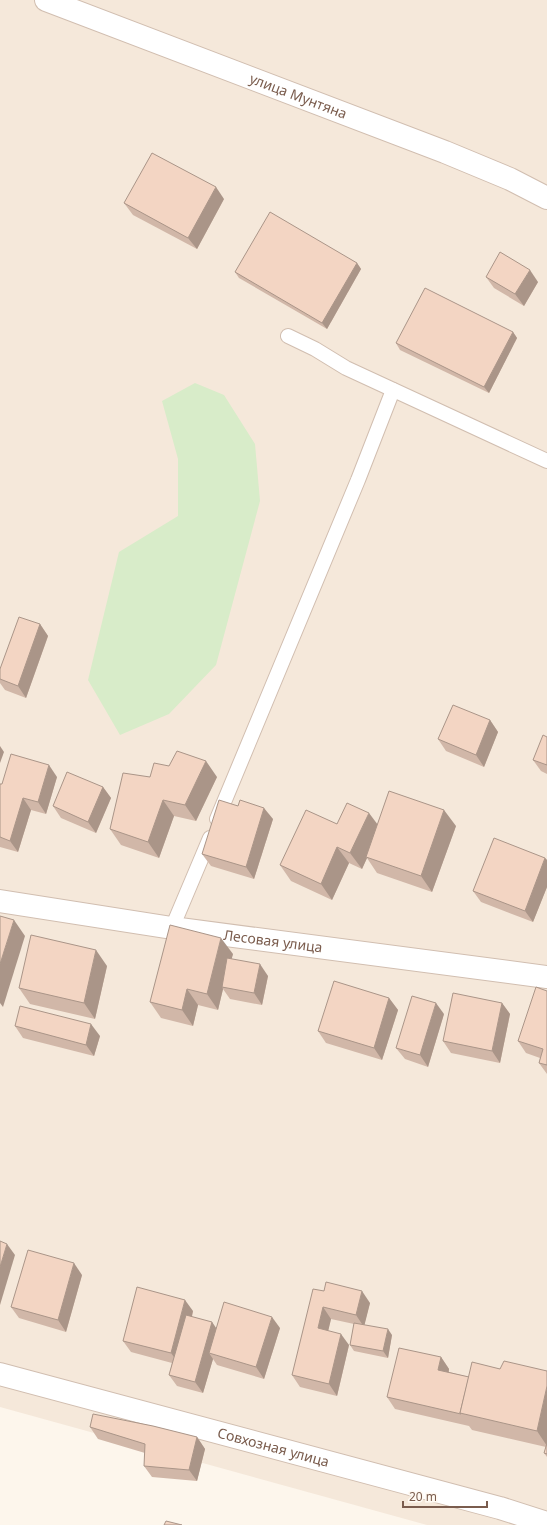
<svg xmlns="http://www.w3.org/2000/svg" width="547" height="1525" font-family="'Noto Sans',sans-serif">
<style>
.residential{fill:#f5e8da}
.green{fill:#d8ecc9}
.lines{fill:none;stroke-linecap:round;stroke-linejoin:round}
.lane-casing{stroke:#d1beb0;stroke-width:16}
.street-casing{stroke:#d1beb0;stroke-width:24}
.lane{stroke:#fff;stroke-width:14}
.street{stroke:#fff;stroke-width:22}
.wall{fill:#d1b7a8}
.shaded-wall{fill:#aa9588}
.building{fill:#f3d5c3;stroke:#aa9588}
.labels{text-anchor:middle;stroke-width:3;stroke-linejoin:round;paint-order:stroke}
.street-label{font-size:14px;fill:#7a5c4d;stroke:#fffaf3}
</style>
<rect width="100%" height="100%" fill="#fdf6ec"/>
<path class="residential" d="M0 0H547V1525H427L0 1407Z"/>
<path class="green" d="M195 383 224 395 255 444 260 501 216 665 169 714 120 735 88 680 119 552 178 516V459L162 401Z"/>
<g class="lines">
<defs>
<g id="lane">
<path d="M288 336 315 349 346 368 547 461"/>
<path d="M217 819 358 480 393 390"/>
<path d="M172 928 210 838"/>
</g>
<g id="street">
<path id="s1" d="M46 0 445 152 510 179 547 198"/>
<path id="s2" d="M0 901 172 928 547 977"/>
<path id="s3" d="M0 1374 500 1508 547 1523"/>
</g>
</defs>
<use href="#lane" class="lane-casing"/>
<use href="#street" class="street-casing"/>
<use href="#lane" class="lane"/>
<use href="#street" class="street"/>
</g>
<g class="wall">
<path d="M224 199 197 249 133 215 124 203Z"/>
<path d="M357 263 361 269 327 329 239 278 235 272Z"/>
<path d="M486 277 538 282 524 306 494 288Z"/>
<path d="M513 332 517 338 489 393 400 350 396 343Z"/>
<path d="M40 624 48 636 26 698 5 690 0 683V669Z"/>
<path d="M490 720 498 732 484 767 446 751 438 739Z"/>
<path d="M547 737V774L541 771 533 760Z"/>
<path d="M57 777 46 814 31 810 18 852 0 847V784H2Z"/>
<path d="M150 777H217L196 821 174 816 159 858 121 845 110 829Z"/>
<path d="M103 787 111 798 96 833 61 818 53 806Z"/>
<path d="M238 806 273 819 254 879 211 866 202 854Z"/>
<path d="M377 824 456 826 432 892 377 873 367 858 362 869 349 863 332 900 291 881 280 865Z"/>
<path d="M545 858 547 860V887L533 922 481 902 473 891Z"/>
<path d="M233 954 231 959 268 976 262 1005 230 999 223 989 218 1010 198 1005 193 1026 161 1018 150 1002Z"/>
<path d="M107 966 95 1019 30 1004 19 988Z"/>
<path d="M547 991V1074L539 1063 540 1058 526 1053 518 1041Z"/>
<path d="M389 998 398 1010 382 1060 326 1043 318 1031Z"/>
<path d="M502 1003 510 1014 500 1063 451 1053 443 1041Z"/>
<path d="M444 1014 428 1067 405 1059 396 1048Z"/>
<path d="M15 1026 100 1036 94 1056 23 1038Z"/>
<path d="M82 1275 66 1332 19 1318 11 1307Z"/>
<path d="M324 1291 370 1303 364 1325 392 1335 388 1358 354 1351 350 1345 354 1324 331 1319 328 1331 349 1345 337 1396 300 1387 292 1375Z"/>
<path d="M193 1311 192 1317 212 1322 216 1328H280L264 1379 217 1365 213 1359 203 1393 177 1386 169 1375 172 1363 131 1352 123 1341Z"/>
<path d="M441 1357 449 1369V1372L469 1377 500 1369 547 1371V1457L544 1453 546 1447 472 1430 469 1426 395 1409 387 1397Z"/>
<path d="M90 1427 197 1437 205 1449 197 1481 152 1477 144 1466 145 1453 98 1439Z"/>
</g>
<g class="shaded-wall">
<path d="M216 187 224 199 197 249 188 238Z"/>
<path d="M357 263 361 269 327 329 322 323Z"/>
<path d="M530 270 538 282 524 306 515 294Z"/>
<path d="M513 332 517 338 489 393 484 387Z"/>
<path d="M40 624 48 636 26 698 18 686Z"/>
<path d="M490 720 498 732 484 767 476 755Z"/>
<path d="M0 746 4 752 0 763Z"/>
<path d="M206 761 217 777 196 821 185 805Z"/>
<path d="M49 765 57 777 46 814 38 802Z"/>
<path d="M103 787 111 798 96 833 88 822Z"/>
<path d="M23 798 31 810 18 852 10 841Z"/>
<path d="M163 800 174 816 159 858 148 842Z"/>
<path d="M264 808 273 819 254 879 246 867Z"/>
<path d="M444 810 456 826 432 892 421 876Z"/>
<path d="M369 813 381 829 366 857 367 858 362 869 350 853Z"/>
<path d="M337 847 349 863 332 900 321 884Z"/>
<path d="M545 858 547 860V887L533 922 525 911Z"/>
<path d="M14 920 25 936 3 1007 0 1003V964Z"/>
<path d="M221 938 233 954 224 988 222 987 223 989 218 1010 207 994Z"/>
<path d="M96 950 107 966 95 1019 84 1003Z"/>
<path d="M260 964 268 976 262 1005 254 993Z"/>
<path d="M187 989 198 1005 193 1026 182 1010Z"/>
<path d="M389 998 398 1010 382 1060 374 1048Z"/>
<path d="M436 1003 444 1014 428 1067 420 1055Z"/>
<path d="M502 1003 510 1014 500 1063 492 1051Z"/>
<path d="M91 1024 100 1036 94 1056 86 1045Z"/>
<path d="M7 1244 15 1255 0 1305V1267Z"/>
<path d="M74 1263 82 1275 66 1332 58 1320Z"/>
<path d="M362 1291 370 1303 364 1327 356 1315Z"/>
<path d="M185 1300 193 1311 180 1365 171 1353Z"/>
<path d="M323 1307 331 1319 326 1340 318 1328Z"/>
<path d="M272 1317 280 1328 264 1379 256 1367Z"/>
<path d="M212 1322 220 1334 209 1353 213 1359 203 1393 195 1382Z"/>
<path d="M388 1329 392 1335 388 1358 383 1351Z"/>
<path d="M341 1334 349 1345 337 1396 329 1384Z"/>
<path d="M441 1357 449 1369 447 1381 438 1370Z"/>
<path d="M547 1386V1446L537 1431Z"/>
<path d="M197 1437 205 1449 197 1481 189 1470Z"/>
</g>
<g class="building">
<path d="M152 153 216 187 188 238 124 203Z"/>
<path d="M270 212 357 263 322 323 235 272Z"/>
<path d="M500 252 530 270 515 294 486 277Z"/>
<path d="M425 288 513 332 484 387 396 343Z"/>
<path d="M19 617 40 624 18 686 0 679V669Z"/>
<path d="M453 705 490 720 476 755 438 739Z"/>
<path d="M543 735 547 737V765L533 760Z"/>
<path d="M177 751 206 761 185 805 163 800 148 842 110 829 123 773 150 777 154 763 169 766Z"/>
<path d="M11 754 49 765 38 802 23 798 10 841 0 837V784H2Z"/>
<path d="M67 772 103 787 88 822 53 806Z"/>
<path d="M389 791 444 810 421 876 366 857Z"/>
<path d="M219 800 238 806 240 800 264 808 246 867 202 854Z"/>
<path d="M347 803 369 813 350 853 337 847 321 884 280 865 306 810 337 824Z"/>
<path d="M494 838 545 858 525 911 473 891Z"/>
<path d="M0 916 14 920 0 964Z"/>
<path d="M170 925 221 938 207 994 187 989 182 1010 150 1002Z"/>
<path d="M31 935 96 950 84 1003 19 988Z"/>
<path d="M227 958 260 964 254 993 222 987Z"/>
<path d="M334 981 389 998 374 1048 318 1031Z"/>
<path d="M536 987 547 991V1065L539 1063 543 1049 518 1041Z"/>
<path d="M453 993 502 1003 492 1051 443 1041Z"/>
<path d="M412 996 436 1003 420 1055 396 1048Z"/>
<path d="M20 1006 91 1024 86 1045 15 1026Z"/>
<path d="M0 1241 7 1244 0 1267Z"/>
<path d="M28 1250 74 1263 58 1320 11 1307Z"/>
<path d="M326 1282 362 1291 356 1315 323 1307 318 1328 341 1334 329 1384 292 1375 313 1289 324 1291Z"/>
<path d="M137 1287 185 1300 171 1353 123 1341Z"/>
<path d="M224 1302 272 1317 256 1367 209 1353Z"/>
<path d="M186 1315 212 1322 195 1382 169 1375Z"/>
<path d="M354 1323 388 1329 383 1351 350 1345Z"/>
<path d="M399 1348 441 1357 438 1370 469 1377 460 1413 461 1414 387 1397Z"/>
<path d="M504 1361 547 1371V1386L537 1431 460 1413 472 1362 500 1369Z"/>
<path d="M93 1414 153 1426 197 1437 189 1470 144 1466 145 1444 90 1427Z"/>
<path d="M547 1443V1454L544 1453Z"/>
<path d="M166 1521 182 1525H164Z"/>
</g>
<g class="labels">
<g class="street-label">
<text dy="5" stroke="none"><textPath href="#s1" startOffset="270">улица Мунтяна</textPath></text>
<text dy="5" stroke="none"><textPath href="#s2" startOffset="276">Лесовая улица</textPath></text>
<text dy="5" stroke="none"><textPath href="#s3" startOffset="283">Совхозная улица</textPath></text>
</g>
</g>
<path d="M403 1501v6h84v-6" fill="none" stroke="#7a5c4d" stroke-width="2"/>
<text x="409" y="1501" font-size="12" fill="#7a5c4d" stroke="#fffaf3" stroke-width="3" paint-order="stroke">20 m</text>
</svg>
